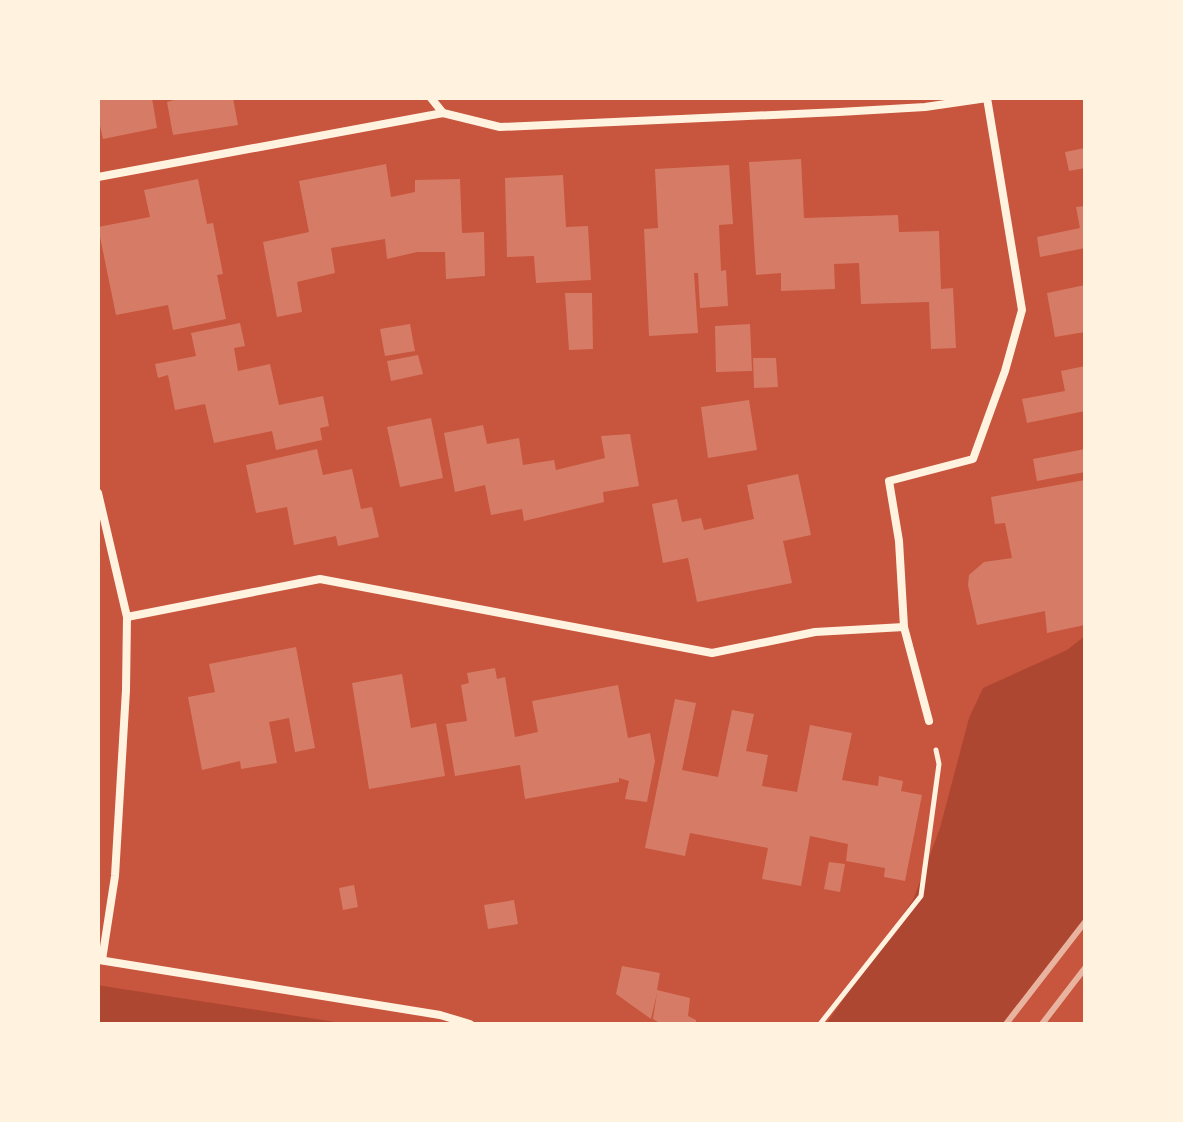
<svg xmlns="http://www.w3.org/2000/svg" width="1183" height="1122" font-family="'Exo 2',sans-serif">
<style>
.green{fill:#ae4732}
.building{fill:#d67c66}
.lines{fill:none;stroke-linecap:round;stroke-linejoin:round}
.path{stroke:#fff3e0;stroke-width:5}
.minor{stroke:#fff3e0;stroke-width:8}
.rail{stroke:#e9b49f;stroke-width:6}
</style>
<rect width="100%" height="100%" fill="#c8553d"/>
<g class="green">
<path d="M1085 636V922L1006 1024H826L913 900 940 828 969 718 983 688 1067 650Z"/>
<path d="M98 985 122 989 348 1024H98Z"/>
</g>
<g class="building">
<path d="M98 98H152L157 128 103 139 98 117Z"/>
<path d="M174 98H233L238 125 173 135 167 102 174 100Z"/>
<path d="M1085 148V168L1069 171 1065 152Z"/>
<path d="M801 159 804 218 898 215 899 232 939 231 941 289 953 288 956 348 931 349 929 302 861 304 859 263 834 264 835 289 781 291V273L756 275 749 162Z"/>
<path d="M386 164 391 197 415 192V180L460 179 462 233 484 232 485 276 446 279 445 252H417L387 259 385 239 331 248 335 273 297 282 302 312 277 317 263 242 309 232 299 181Z"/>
<path d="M729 165 733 224 719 225 721 271 726 270 728 306 700 308 698 273H694L698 333 649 336 644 229 658 228 655 169Z"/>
<path d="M563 175 566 227 588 226 591 280 536 283 534 256 507 257 505 178Z"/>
<path d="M198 179 207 224 213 223 223 274 217 275 226 319 173 330 168 305 116 315 98 227 150 217 144 190Z"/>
<path d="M1085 206V248L1040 257 1037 237 1080 228 1076 207Z"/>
<path d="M1085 285V332L1055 337 1047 293Z"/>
<path d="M565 293H592L593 349 569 350Z"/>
<path d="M240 323 245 346 234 348 238 371 270 364 279 405 323 396 329 426 320 428 322 440 276 450 272 431 214 443 205 404 175 410 168 375 158 378 155 364 196 356 191 333Z"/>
<path d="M410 324 415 351 385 356 380 329Z"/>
<path d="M750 324 752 371 716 372 715 326Z"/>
<path d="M418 355 423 374 391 381 387 361Z"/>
<path d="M753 358H776L778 387 754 388Z"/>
<path d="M1085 366V411L1027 423 1022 399 1065 391 1061 371Z"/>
<path d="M749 400 757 450 708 458 701 407Z"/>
<path d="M431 418 443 478 400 487 387 427Z"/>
<path d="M483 425 487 444 519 438 523 465 554 460 556 470 605 458 601 436 630 434 639 486 603 492 604 502 524 521 522 509 491 515 485 485 455 492 444 433Z"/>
<path d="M317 449 323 475 352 469 361 509 372 507 379 537 338 546 336 536 294 545 287 507 256 513 246 465Z"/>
<path d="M1085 449V472L1037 481 1033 459Z"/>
<path d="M798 474 811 535 783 541 792 583 697 602 688 558 663 563 652 504 677 499 682 522 701 518 704 530 754 519 747 485Z"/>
<path d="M1085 480V625L1047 633 1045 611 977 625 968 585 969 575 984 562 1012 558 1005 523 995 524 991 497Z"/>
<path d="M296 647 315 748 295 752 289 718 269 722 277 763 241 769 240 761 202 770 188 697 215 692 209 664Z"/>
<path d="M495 668 497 679 505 677 515 737 538 732 532 701 618 685 628 738 650 733 655 761 647 802 625 799 629 781 619 778V782L525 799 520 765 455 776 446 724 467 721 461 685 469 683 467 673Z"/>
<path d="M402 674 411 728 436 723 445 776 369 789 352 683Z"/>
<path d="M675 699 696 703 682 770 718 777 732 710 754 714 746 751 768 755 762 786 797 792 810 725 852 733 842 780 878 786 879 776 903 781 901 791 922 795 905 881 884 877 885 868 846 861 848 844 810 836 801 886 762 879 768 848 690 833 685 856 645 848Z"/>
<path d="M829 862 845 864 840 892 824 889Z"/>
<path d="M354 885 358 907 343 910 339 888Z"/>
<path d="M514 900 518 924 488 929 484 905Z"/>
<path d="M622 966 660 973 657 990 690 998 688 1016 696 1020V1024H661L653 1019 657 993 651 1019 616 994Z"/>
</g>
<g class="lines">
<path class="path" d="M820 1024 921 896 939 764 936 750"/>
<g class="minor">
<path d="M431 98 443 113"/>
<path d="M98 177 443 113 500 127 839 112 925 107 987 98"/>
<path d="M98 493 127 617 126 690 115 876 102 960"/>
<path d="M127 617 320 579 712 653 815 632 904 627 899 541 889 481 973 459 1005 371 1022 310 987 98"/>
<path d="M904 627 929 721"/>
<path d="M99 960 440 1015 470 1024"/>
</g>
<g class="rail">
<path d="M1006 1024 1085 922"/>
<path d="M1042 1024 1085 968"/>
</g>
</g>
<rect width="1183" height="1122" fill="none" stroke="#fff3e0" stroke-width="200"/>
</svg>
